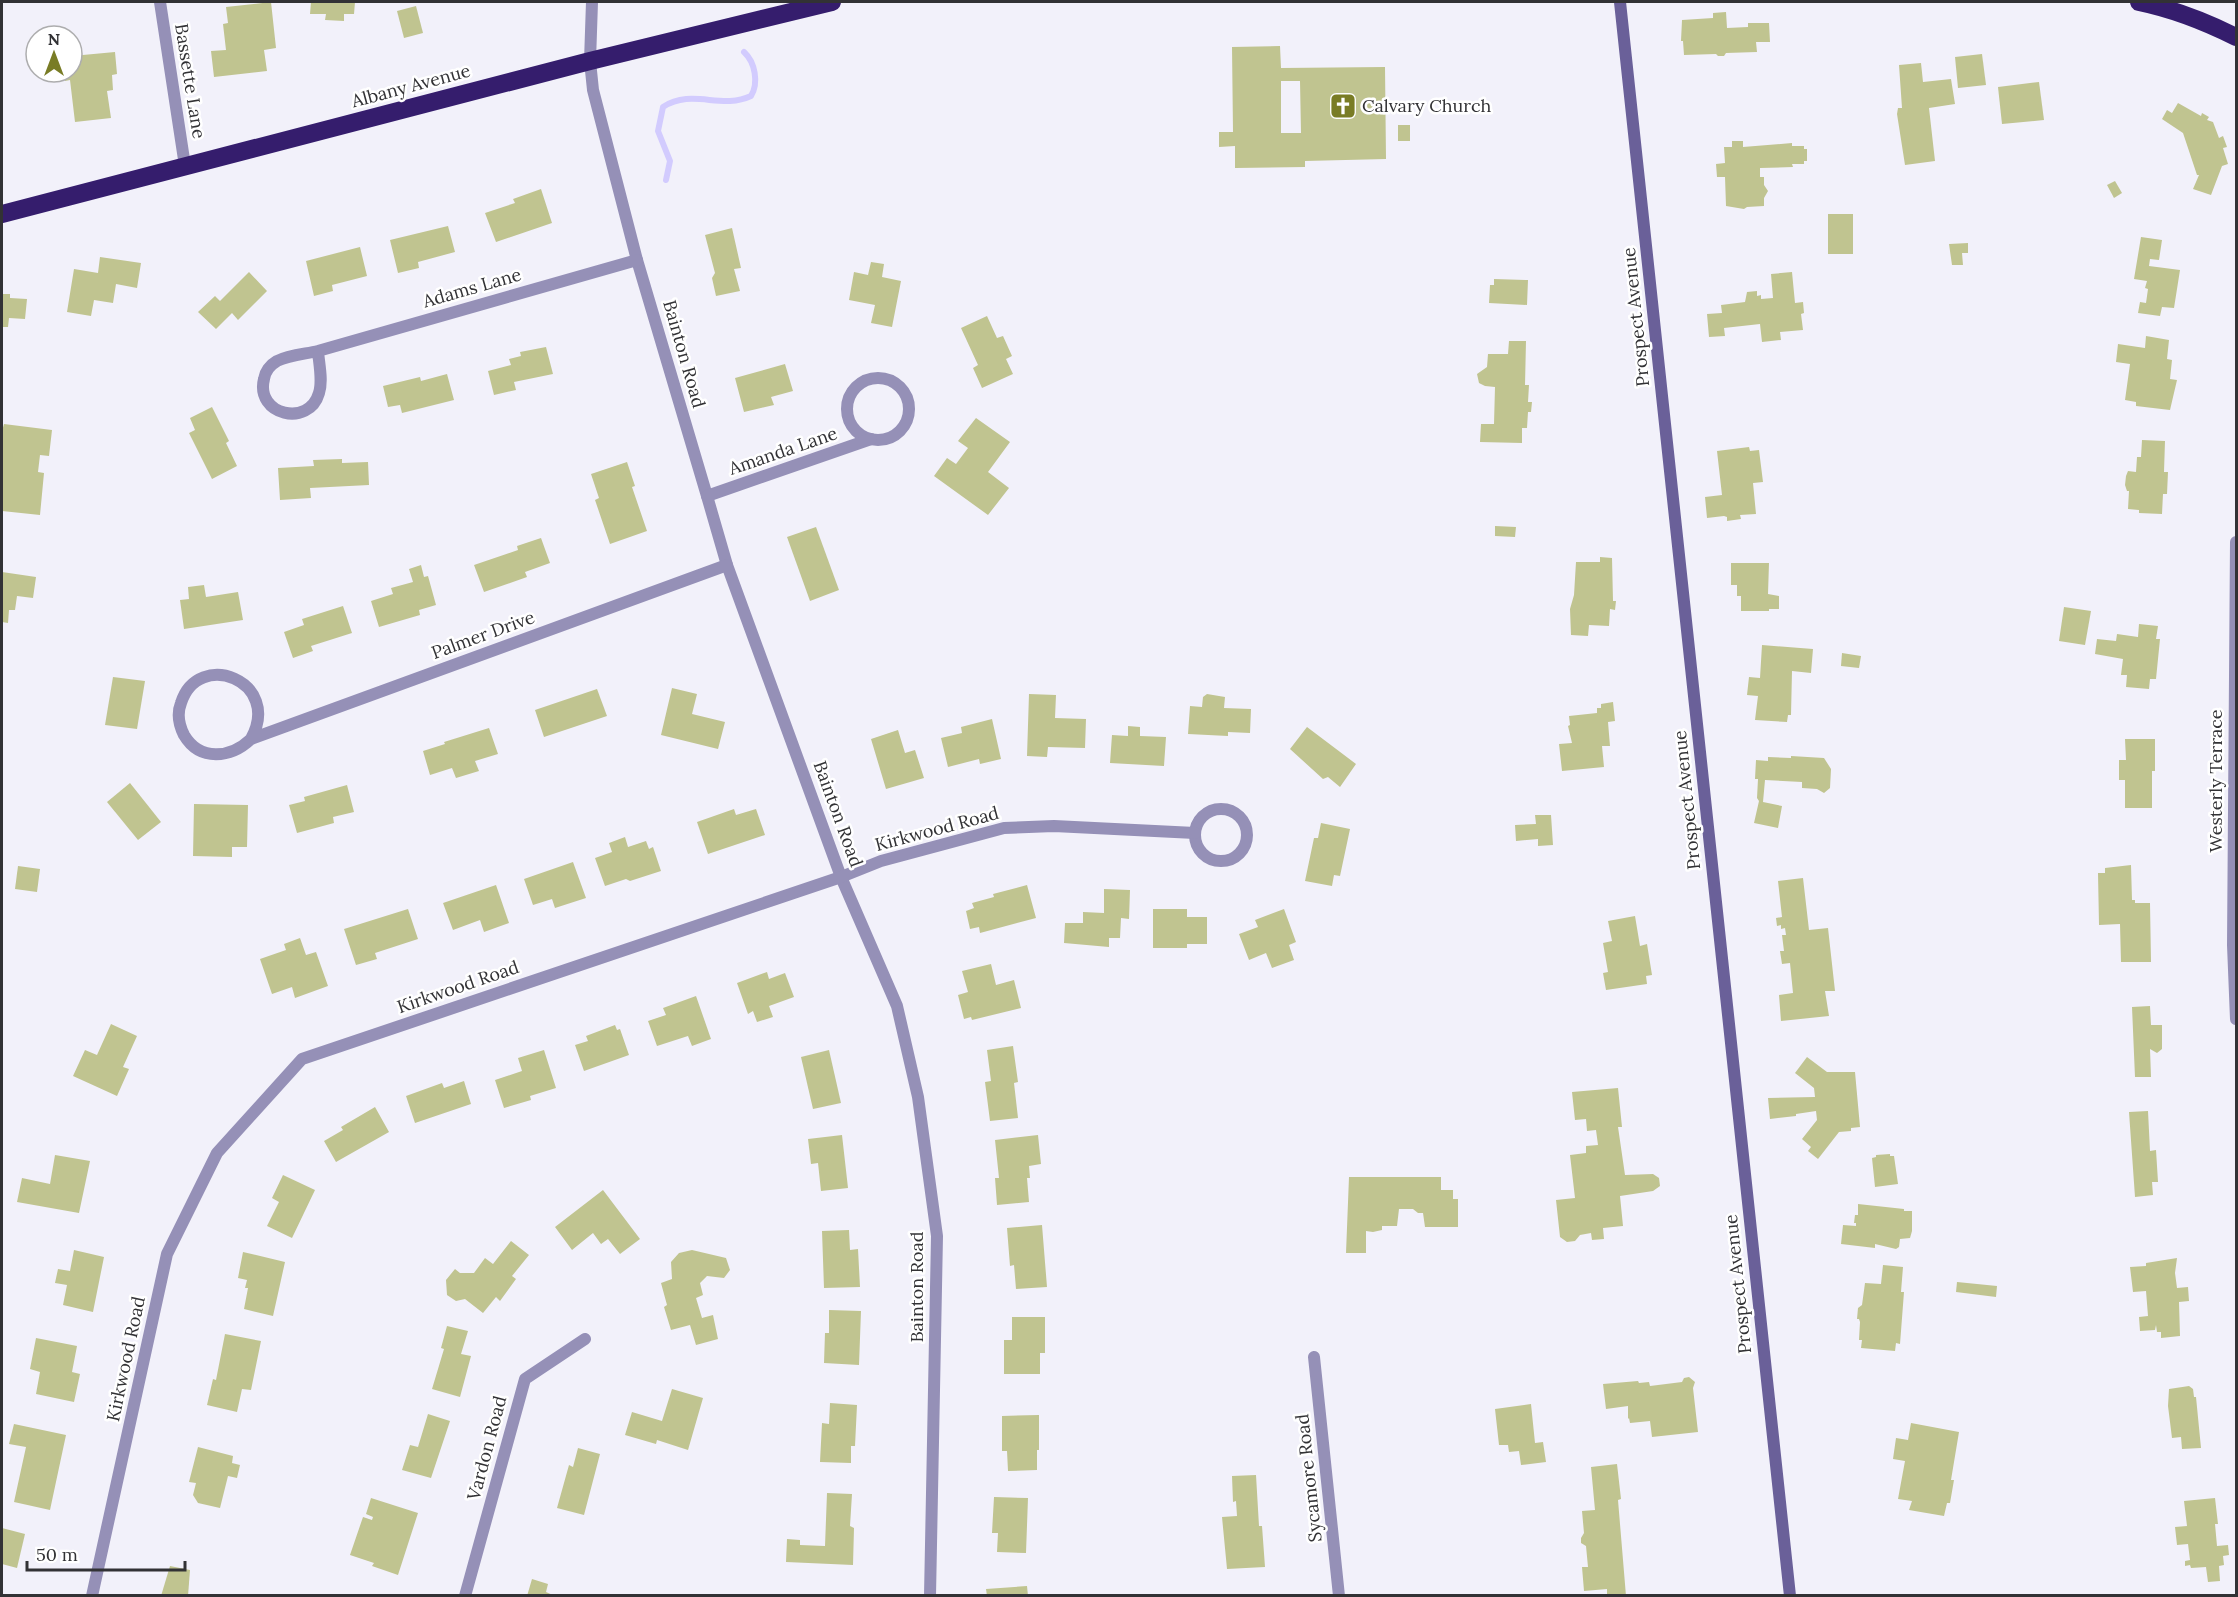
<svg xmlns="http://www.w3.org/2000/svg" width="2238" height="1597" font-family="Lora,serif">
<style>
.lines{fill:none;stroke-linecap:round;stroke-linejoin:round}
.stream{stroke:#d2cbfe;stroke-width:6}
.building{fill:#c0c490;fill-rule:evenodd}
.street{stroke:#9590b7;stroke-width:12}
.secondary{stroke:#6a6099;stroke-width:12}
.highway{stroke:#351d6d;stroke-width:18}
.labels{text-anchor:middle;stroke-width:5;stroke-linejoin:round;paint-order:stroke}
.street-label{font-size:18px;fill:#323235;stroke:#fff}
.poi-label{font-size:18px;fill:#323235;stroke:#fff;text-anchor:start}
</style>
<rect width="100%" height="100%" fill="#f2f1fa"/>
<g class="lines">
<path class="stream" d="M666 180 670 161 658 131 663 107C692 88 721 110 751 96 759 83 755 62 744 52"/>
</g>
<g class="building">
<path d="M271 2 276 48 264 50 267 71 214 77 211 51 226 50 223 24 228 23 226 7Z"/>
<path d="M311 2H355L354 14H344V21L325 20 326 14H310Z"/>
<path d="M416 6 423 33 404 38 397 11Z"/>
<path d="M1726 12 1727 28 1748 27V23H1769L1770 42H1756L1757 52 1726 53 1724 56H1718L1716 54 1684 55 1683 41H1681L1682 20 1713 18V13Z"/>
<path d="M1280 46 1281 68 1385 67 1386 159 1305 161V167L1235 168V146L1219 147V132H1233L1232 47ZM1281 81H1300L1301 133H1281Z"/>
<path d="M115 52 117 74 112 75 113 90 107 91 111 118 75 122 70 80 65 81 64 72H72V56Z"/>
<path d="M1982 54 1986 85 1958 88 1955 57Z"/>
<path d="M1921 63 1923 82 1951 79 1955 104 1929 108 1935 161 1905 165 1897 114 1898 108H1902L1899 65Z"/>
<path d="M2039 82 2044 120 2002 124 1998 87Z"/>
<path d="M2178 103 2201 116 2202 113 2209 117 2207 120 2213 122 2219 138 2223 136 2227 147 2223 148 2228 164 2222 166 2211 195 2193 189 2199 175H2197L2183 133 2162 119 2167 110 2172 113Z"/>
<rect x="1398" y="125" width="12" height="16"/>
<path d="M1732 141H1743V147L1792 143V146H1804V149H1807V161H1804V164H1792L1793 167 1760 168V177H1764V185L1768 191 1764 198V206L1747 207 1744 209 1726 206 1725 177H1717L1716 164 1725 163 1724 147H1732Z"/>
<path d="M2115 181 2122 193 2114 198 2107 185Z"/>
<path d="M541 189 552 223 496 242 485 213 515 203 513 199Z"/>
<rect x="1828" y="214" width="25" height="40"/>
<path d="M448 226 455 252 418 262 419 268 398 273 390 240Z"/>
<path d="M732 228 741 268 734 269 740 291 716 296 712 278 715 273 705 235Z"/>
<path d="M2141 237 2162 240 2159 260 2150 259 2149 266 2180 270 2174 308 2162 307 2160 316 2138 313 2140 302 2146 303 2148 289 2145 288 2147 281 2134 279Z"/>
<path d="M1968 243V253H1962L1963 265H1952L1949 244Z"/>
<path d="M360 247 367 276 332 285 333 291 314 296 306 261Z"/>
<path d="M100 257 141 263 137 288 116 284 113 303 94 300 91 316 67 312 74 269 98 273Z"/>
<path d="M871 262 884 264 882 277 901 281 892 327 871 323 875 305 849 300 854 272 868 275Z"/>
<path d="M249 272 267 291 238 320 232 313 216 329 198 312 215 296 220 301Z"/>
<path d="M1792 272 1795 303 1803 302 1804 313 1801 314 1803 330 1780 332 1781 340 1762 342 1760 324 1724 328 1725 336 1709 337 1707 314 1722 313 1721 305 1745 302 1747 292 1757 291V296L1761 295V299L1773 298 1771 274Z"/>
<path d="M1494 279 1528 280 1527 305 1489 303 1490 285H1494Z"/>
<path d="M2 294H10V298L27 299 25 319 9 318 8 327H2Z"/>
<path d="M987 316 997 338 1003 336 1012 356 1006 359 1013 374 982 388 973 368 978 365 961 328Z"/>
<path d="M2146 336 2169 340 2167 359 2172 360 2170 379 2177 380 2170 410 2136 406V402L2125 400 2130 364 2116 362 2118 344 2145 348Z"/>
<path d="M1509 341H1526L1525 385H1529L1528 402H1532L1531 412H1528L1527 428H1522V443L1480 442 1481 424H1494L1495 387 1485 386 1479 383 1477 374 1487 367 1488 354H1508Z"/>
<path d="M546 347 553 374 514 382 516 390 494 395 488 371 511 365 509 359 521 356 520 352Z"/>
<path d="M785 364 793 391 771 397 774 405 744 412 735 378Z"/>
<path d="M447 374 454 400 402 413 400 405 388 407 383 386 420 377 421 381Z"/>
<path d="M212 407 229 441 226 443 237 466 212 479 189 433 195 430 190 418Z"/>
<path d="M976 418 1010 442 988 472 1009 488 988 515 934 476 947 458 956 464 968 448 958 441Z"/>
<path d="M4 424 52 430 49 456 40 455 38 472 44 473 40 515 2 511 3 476H2V431Z"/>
<path d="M2142 440 2165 441 2164 472H2168L2167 494H2163L2162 514 2139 513V510L2128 509 2129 491H2127L2125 485 2126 476 2128 471 2136 472 2137 457H2141Z"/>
<path d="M1749 447 1750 451 1759 450 1763 482 1753 483 1756 514 1740 515 1741 519 1727 521V517L1724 516 1707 518 1705 497 1722 495 1717 451Z"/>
<path d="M342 459V463L368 462 369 485 310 488 311 498 280 500 278 468 314 466 313 460Z"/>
<path d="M627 462 635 486 632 487 647 531 610 544 595 500 599 498 591 474Z"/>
<path d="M1495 526 1516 527 1515 537 1495 536Z"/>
<path d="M816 527 839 590 810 601 787 537Z"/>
<path d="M541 538 550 563 525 572 527 577 484 592 474 565 518 550 517 546Z"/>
<path d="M1600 557 1612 558 1613 601H1616L1615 610 1610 609 1609 626 1589 625 1588 636 1571 635 1570 609 1574 595 1576 562H1600Z"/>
<path d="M1731 563H1769L1768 594 1779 596V609H1769V611H1741V596H1737V585H1731Z"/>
<path d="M421 565 424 577 428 576 436 605 419 610 420 615 379 627 371 601 393 594 391 588 413 582 409 569Z"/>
<path d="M2 572 36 577 33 598 17 596 15 610H9L8 623 2 622Z"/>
<path d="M204 585 206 597 238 592 243 620 184 629 180 600 189 599 188 587Z"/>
<path d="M343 606 352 633 311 646 313 651 293 658 284 632 304 625 302 619Z"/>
<path d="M2064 607 2091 611 2085 645 2059 641Z"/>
<path d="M2139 624 2158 626 2156 639H2160L2156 679H2150L2149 689 2126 687 2127 675H2121L2123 659 2095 654 2097 639 2116 641 2117 634 2138 637Z"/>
<path d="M1762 645 1813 649 1811 673 1792 671 1791 715H1788L1787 722 1755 720 1758 696 1747 695 1749 677 1760 678Z"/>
<path d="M1842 653 1861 656 1859 668 1841 666Z"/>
<path d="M113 677 145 681 137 729 105 725Z"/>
<path d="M672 688 697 694 692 714 725 722 718 749 661 735Z"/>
<path d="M597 689 607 716 544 737 535 710Z"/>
<path d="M1029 694 1056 695 1055 718 1086 719 1085 748 1048 747 1047 757 1027 756Z"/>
<path d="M1207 694 1225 697 1224 708 1251 709 1250 733 1228 732V736L1188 734 1190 706 1202 707 1203 697Z"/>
<path d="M1613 702 1615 721 1608 722 1610 746H1602L1604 767 1562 771 1559 744 1572 743 1568 726 1570 725 1569 716 1597 713V708H1601V704Z"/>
<path d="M992 719 1001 759 980 764 979 759 948 767 941 738 962 733 961 727Z"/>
<path d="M1128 726 1140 727V736L1166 737 1164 766 1110 763 1112 735 1128 736Z"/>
<path d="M1307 727 1356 764 1340 787 1328 777 1323 779 1290 749Z"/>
<path d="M489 728 498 754 475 761 479 771 456 778 452 768 430 775 423 751 445 744 444 742Z"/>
<path d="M898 730 905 753 915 750 924 778 886 789 871 739Z"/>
<path d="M2125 739H2155V771H2152V808H2125V780H2119V760H2126Z"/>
<path d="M1791 756 1824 758 1831 769 1830 788 1824 793 1817 789 1802 788V782L1765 780 1763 802 1782 806 1778 828 1754 823 1759 801 1757 798 1758 779H1755L1756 760 1768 761V757L1791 758Z"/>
<path d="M130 783 161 822 138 840 107 802Z"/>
<path d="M347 785 354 812 333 817 334 823 297 833 289 805 305 801 304 797Z"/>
<path d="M194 804 248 805 247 847H232V857L193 856Z"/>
<path d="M734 809 736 815 756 809 765 835 708 854 697 822Z"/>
<path d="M1535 815H1551L1553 845 1538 846V839L1516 841 1515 825 1536 824Z"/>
<path d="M1321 823 1350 829 1340 876 1334 875 1332 886 1305 881 1314 838H1318Z"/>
<path d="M625 837 628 847 646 841 649 849 653 847 661 871 630 881 626 879 605 886 595 858 612 852 609 843Z"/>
<path d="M573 862 586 898 555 908 552 899 533 905 524 879Z"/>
<path d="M2131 865 2132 900H2135V903H2150L2151 962H2121L2120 924 2099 925 2098 873H2105V868Z"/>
<path d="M18 866 40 869 37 892 15 889Z"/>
<path d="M1803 878 1809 930 1828 928 1835 991H1825L1829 1016 1781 1021 1779 995 1793 993 1790 963 1782 964 1780 951H1784L1782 935H1786L1785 928 1781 929V925L1777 926 1776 918 1782 917 1778 881Z"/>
<path d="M496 885 509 923 484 932 480 920 453 930 443 903Z"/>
<path d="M1027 885 1036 918 980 933 979 927 970 929 966 911 974 908 972 903 994 897 993 894Z"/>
<path d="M1104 889 1130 890 1129 919 1121 918 1120 938H1109V947L1064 943 1065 923H1083V912L1104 913Z"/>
<path d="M408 909 418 939 375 953 377 959 356 965 344 929Z"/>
<path d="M1153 909H1187V917H1207V944H1187V948H1153Z"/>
<path d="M1284 909 1296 942 1289 945 1294 960 1272 968 1266 953 1249 960 1239 934 1258 927 1255 920Z"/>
<path d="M1635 916 1640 946 1647 944 1652 975 1646 976 1647 984 1606 990 1603 973 1608 972 1603 943 1612 941 1608 921Z"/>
<path d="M300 938 306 955 316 952 328 986 295 998 292 987 272 994 260 959 286 950 284 944Z"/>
<path d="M991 964 996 985 1014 980 1021 1008 972 1020 971 1017 964 1019 958 995 968 992 962 971Z"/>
<path d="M767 972 769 979 785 973 794 997 769 1006 773 1017 757 1022 753 1011 748 1014 737 983Z"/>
<path d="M696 996 711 1039 692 1046 688 1036 657 1046 648 1021 666 1015 663 1008Z"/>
<path d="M2150 1006 2151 1025H2162V1049L2157 1053 2150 1049 2151 1077H2135L2132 1007Z"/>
<path d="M111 1024 137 1036 123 1067 129 1069 117 1096 73 1076 85 1050 97 1055Z"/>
<path d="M615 1025 617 1030 620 1029 629 1055 584 1071 575 1045 588 1041 586 1036Z"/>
<path d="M1013 1046 1018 1082 1014 1083 1018 1118 990 1121 985 1082 991 1081 987 1050Z"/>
<path d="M544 1050 556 1088 530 1096 531 1100 504 1108 495 1080 522 1071 518 1058Z"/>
<path d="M829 1050 841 1103 813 1109 801 1057Z"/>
<path d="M1807 1057 1827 1072H1855L1860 1127 1851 1128V1131L1839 1132 1818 1159 1808 1151 1811 1147 1802 1139 1817 1120 1816 1111 1796 1114V1116L1770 1119 1768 1098 1815 1097 1814 1088 1795 1073Z"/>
<path d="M464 1081 471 1104 415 1123 406 1096 442 1083 444 1088Z"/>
<path d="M1618 1088 1622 1127H1618L1625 1175 1653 1174 1659 1178 1660 1186 1653 1191 1620 1196 1623 1226 1603 1228 1604 1239 1592 1240 1591 1233 1580 1235 1575 1241 1567 1242 1560 1237 1556 1200 1575 1198 1570 1155 1586 1153V1146L1598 1145 1596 1130 1587 1131 1586 1119 1575 1120 1572 1092Z"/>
<path d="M375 1107 389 1132 336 1162 324 1141 343 1130 341 1127Z"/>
<path d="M2148 1111 2150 1151 2156 1150 2158 1182H2152L2153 1195 2135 1197 2129 1112Z"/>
<path d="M842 1135 848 1188 821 1191 818 1163 811 1164 808 1139Z"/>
<path d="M1038 1135 1041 1164 1029 1166 1030 1178H1027L1029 1202 997 1205 995 1178H999L995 1140Z"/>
<path d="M1890 1154V1156H1894L1898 1184 1875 1187 1872 1158 1876 1157V1155Z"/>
<path d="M55 1155 90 1161 79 1213 17 1202 22 1178 50 1184Z"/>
<path d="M283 1175 315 1190 292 1238 267 1226 279 1202 272 1198Z"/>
<path d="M1349 1177H1441V1190H1453V1199H1458V1227H1425L1423 1213H1418L1413 1209H1399L1397 1226H1382V1230L1373 1232 1366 1231V1253H1346Z"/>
<path d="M603 1190 640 1239 620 1254 608 1239 601 1244 593 1233 572 1250 555 1227Z"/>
<path d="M1858 1204 1904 1209V1211H1912V1231L1910 1238 1900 1239 1899 1247 1896 1249 1875 1244V1248L1841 1244 1843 1225 1856 1226V1223H1854L1855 1215H1858Z"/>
<path d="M1042 1225 1047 1287 1016 1289 1014 1265 1010 1266 1007 1228Z"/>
<path d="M849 1230 850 1250 858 1249 860 1287 824 1288 822 1231Z"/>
<path d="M511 1241 529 1255 512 1276 516 1279 500 1301 496 1297 483 1313 465 1299 456 1301 447 1295 446 1280 455 1269 460 1273H474L485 1258 493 1264Z"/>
<path d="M74 1250 104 1257 93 1312 63 1305 67 1285 55 1283 58 1269 70 1271Z"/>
<path d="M692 1250 726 1258 730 1270 724 1278 707 1276 700 1283 703 1295 696 1298 702 1318 713 1315 718 1339 696 1345 690 1325 671 1330 664 1307 667 1305 661 1283 672 1279 671 1262 679 1253Z"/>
<path d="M243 1252 285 1262 273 1316 244 1309 248 1288H245L247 1280 238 1278Z"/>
<path d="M2177 1258 2175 1273 2177 1288 2188 1287 2189 1301 2179 1302 2180 1336 2161 1338V1332H2157L2156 1325 2155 1330 2140 1331 2139 1317 2148 1316 2146 1291 2133 1292 2130 1267 2146 1266V1263Z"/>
<path d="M1883 1265 1903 1267 1901 1292H1904L1900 1344 1896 1343 1895 1351 1861 1348 1862 1340H1859L1860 1322 1859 1319H1857L1858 1308 1862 1305 1865 1283 1881 1284Z"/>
<path d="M1957 1282 1997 1286 1996 1297 1956 1292Z"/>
<path d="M829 1310 861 1311 859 1365 824 1363 825 1333H829Z"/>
<path d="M1012 1317H1045V1353H1040V1374H1004V1340H1012Z"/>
<path d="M447 1326 468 1331 461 1354 471 1356 460 1397 432 1389 444 1349 441 1348Z"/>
<path d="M225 1334 261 1341 251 1390 242 1389 237 1412 207 1405 213 1379 216 1380Z"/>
<path d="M36 1338 77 1346 72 1372 80 1374 74 1402 36 1394 40 1372 30 1369Z"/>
<path d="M1689 1377 1695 1382 1693 1388 1698 1432 1652 1437 1650 1421 1630 1423 1629 1418 1628 1419V1406L1606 1409 1603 1384 1638 1381 1639 1383 1649 1382 1650 1386 1682 1382 1684 1378Z"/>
<path d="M2189 1386 2193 1389 2194 1397H2196L2201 1448 2182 1449 2181 1437 2172 1438 2168 1406 2169 1389Z"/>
<path d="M672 1389 703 1398 688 1450 657 1440 656 1444 625 1435 632 1412 662 1421Z"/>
<path d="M830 1403 857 1405 855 1446H851V1463L820 1462 822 1423 829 1424Z"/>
<path d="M1531 1404 1535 1443 1543 1442 1546 1462 1521 1465 1519 1451 1509 1452 1508 1445H1499L1495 1409Z"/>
<path d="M428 1414 450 1421 431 1478 402 1470 410 1445 418 1447Z"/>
<path d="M1039 1415V1450H1037V1470L1008 1471 1007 1451H1002V1416Z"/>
<path d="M1911 1423 1959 1432 1951 1480H1954L1950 1503H1947L1944 1516 1909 1510 1912 1501 1898 1499 1905 1461 1893 1459 1896 1438 1908 1440Z"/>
<path d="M14 1424 66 1435 50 1510 14 1502 26 1447 9 1444Z"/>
<path d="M198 1447 233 1456 232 1463 240 1465 237 1478 228 1476 220 1508 198 1503 193 1495 196 1483 189 1482Z"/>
<path d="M578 1448 600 1454 584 1515 557 1508 569 1465 573 1467Z"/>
<path d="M1617 1464 1621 1499 1618 1500 1626 1596H1607V1589L1584 1591 1582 1567H1588L1586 1546 1581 1543V1538L1584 1533 1582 1511 1595 1510 1591 1467Z"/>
<path d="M1256 1475 1259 1526H1262L1265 1567 1227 1569 1222 1517 1237 1516 1236 1501 1233 1502 1232 1476Z"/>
<path d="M827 1493 852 1494 850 1526 854 1528 853 1565 786 1562 787 1539 800 1540V1545L825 1546Z"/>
<path d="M994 1497 1028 1498 1026 1553 997 1552 998 1533H992Z"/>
<path d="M371 1498 418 1513 398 1575 372 1566 374 1563 350 1555 363 1517 372 1520 373 1517 366 1514Z"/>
<path d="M2215 1498 2218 1524H2215L2217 1546 2228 1545 2229 1555 2223 1556 2224 1565 2219 1566 2220 1581 2208 1582 2206 1567 2191 1568 2190 1565 2185 1566V1561L2190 1560 2188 1544 2177 1545 2175 1527 2187 1526 2184 1501Z"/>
<path d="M2 1528 25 1534 17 1568 2 1564Z"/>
<path d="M170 1566 190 1570 188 1596H161Z"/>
<path d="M532 1579 548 1584 546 1592 555 1596H527Z"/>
<path d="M1027 1586 1028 1596H987L986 1589Z"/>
</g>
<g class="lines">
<g class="street">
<path d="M160 2 185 166"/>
<path d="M592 2 590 61 593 90 637 260 707 496 727 565 841 877 897 1006 918 1097 937 1236 930 1596"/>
<path d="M318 351C319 364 323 381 319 393 309 428 255 415 264 379 265 372 270 365 277 361 289 355 305 354 318 351L637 260"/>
<circle cx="878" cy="409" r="31"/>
<path d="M707 496 871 439"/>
<path d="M2236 542 2233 945 2236 1019"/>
<path d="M251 739C283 681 198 648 181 703 177 713 179 725 184 735 200 762 231 758 251 739L727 565"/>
<circle cx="1221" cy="835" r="26"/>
<path d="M1314 1357 1339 1596"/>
<path d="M92 1596 167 1254 217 1153 302 1059 841 877 881 861 1004 828 1054 826 1195 833"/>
<path d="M465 1596 525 1379 585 1339"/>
</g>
<path class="secondary" d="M1620 2 1790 1596"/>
<g class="highway">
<path d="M2139 2C2173 9 2206 22 2236 37"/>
<path d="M2 214 590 61 832 2"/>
</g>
</g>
<defs>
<symbol id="church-square" viewBox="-11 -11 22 22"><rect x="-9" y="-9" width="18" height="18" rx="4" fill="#797c25" stroke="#fff"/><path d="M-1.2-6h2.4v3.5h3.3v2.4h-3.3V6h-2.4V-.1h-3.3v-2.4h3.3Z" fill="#fff"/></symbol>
</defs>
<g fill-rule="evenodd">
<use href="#church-square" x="1328" y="91" width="30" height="30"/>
</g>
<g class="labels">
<g class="street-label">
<text transform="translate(190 81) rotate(81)" y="6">Bassette Lane</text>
<text transform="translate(411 86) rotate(-15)" y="6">Albany Avenue</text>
<text transform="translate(472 288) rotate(-16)" y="6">Adams Lane</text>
<text transform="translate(1636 317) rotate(-96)" y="6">Prospect Avenue</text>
<text transform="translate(684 354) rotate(74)" y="6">Bainton Road</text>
<text transform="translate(783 451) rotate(-19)" y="6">Amanda Lane</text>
<text transform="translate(483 635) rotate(-20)" y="6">Palmer Drive</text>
<text transform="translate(2216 781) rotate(-90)" y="6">Westerly Terrace</text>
<text transform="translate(1687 800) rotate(-96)" y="6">Prospect Avenue</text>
<text transform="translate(838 814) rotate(70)" y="6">Bainton Road</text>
<text transform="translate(937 829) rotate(-15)" y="6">Kirkwood Road</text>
<text transform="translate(458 987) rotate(-19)" y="6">Kirkwood Road</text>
<text transform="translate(1738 1284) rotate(-96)" y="6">Prospect Avenue</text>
<text transform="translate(917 1287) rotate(-90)" y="6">Bainton Road</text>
<text transform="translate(126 1359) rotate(-78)" y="6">Kirkwood Road</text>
<text transform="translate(487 1448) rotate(-75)" y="6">Vardon Road</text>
<text transform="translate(1309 1478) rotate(-96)" y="6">Sycamore Road</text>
</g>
<g class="poi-label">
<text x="1362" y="112">Calvary Church</text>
</g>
</g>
<rect width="2238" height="1597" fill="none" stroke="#323235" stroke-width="6"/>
<g transform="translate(54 54)"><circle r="28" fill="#ffffff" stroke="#adadae" stroke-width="1.5"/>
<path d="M0-4.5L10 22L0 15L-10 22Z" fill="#797c25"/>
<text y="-9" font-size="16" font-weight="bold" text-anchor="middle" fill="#323235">N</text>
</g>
<path d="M27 1561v9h158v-9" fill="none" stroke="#323235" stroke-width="3"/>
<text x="36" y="1561" font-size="18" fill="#323235" stroke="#ffffff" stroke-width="4.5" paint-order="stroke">50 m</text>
</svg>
